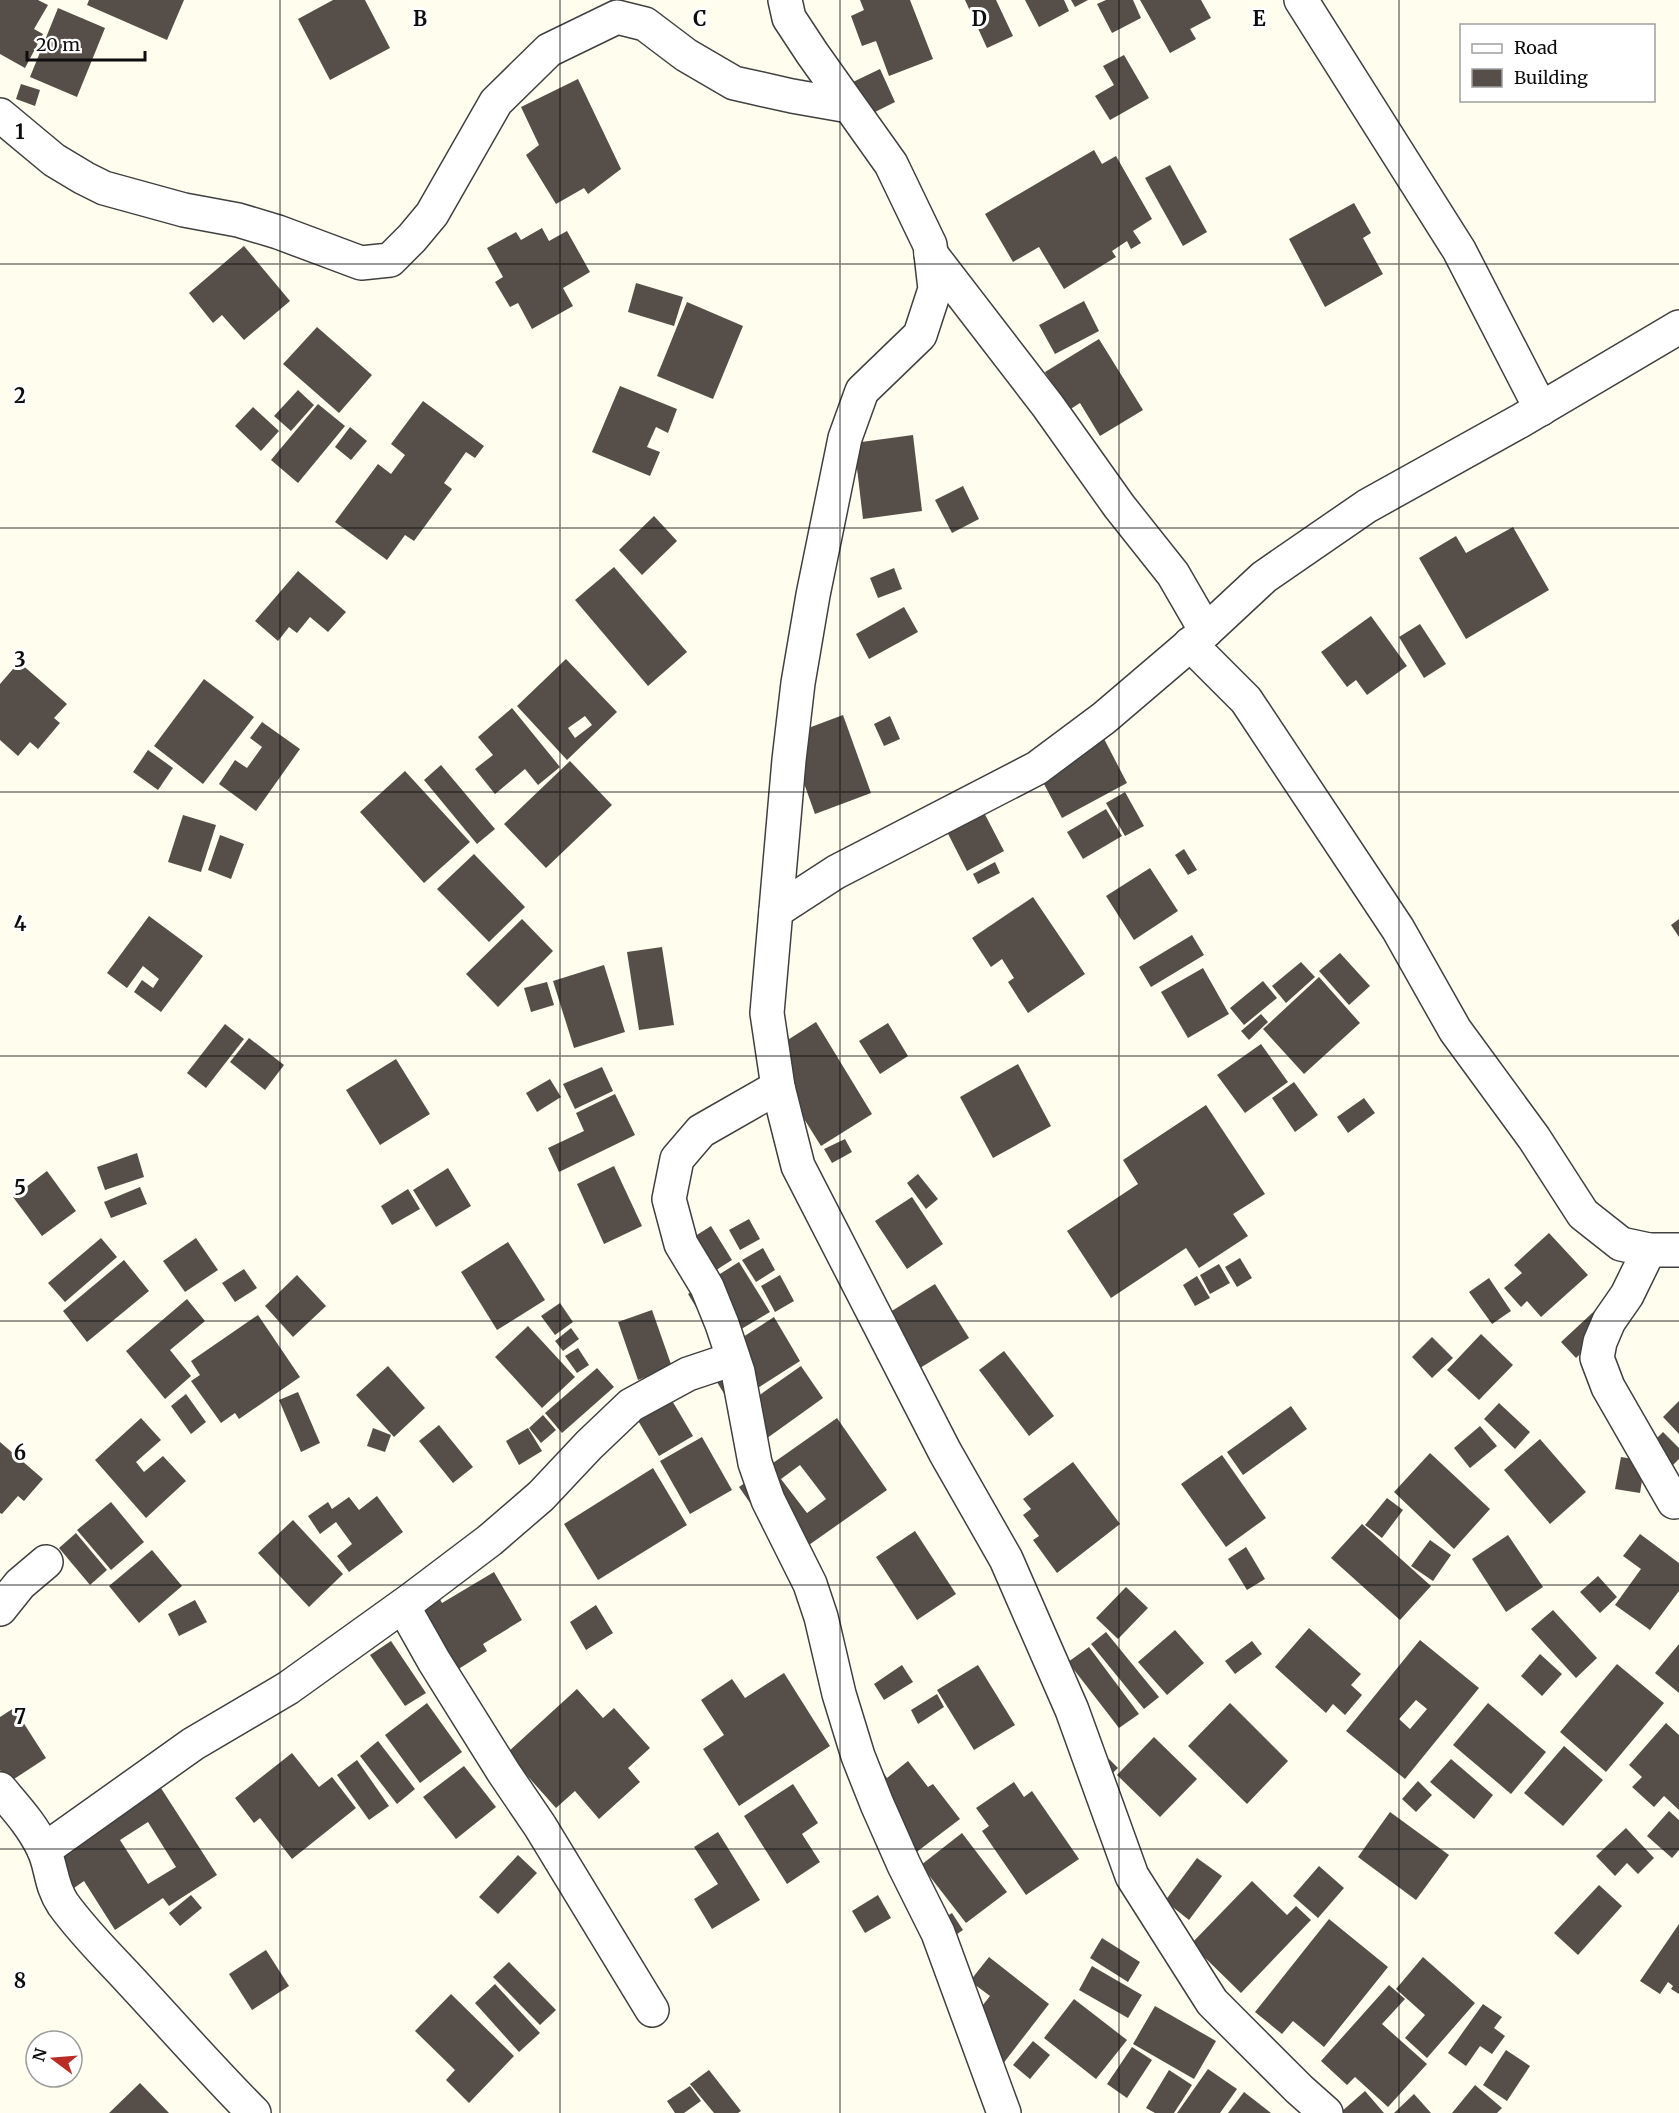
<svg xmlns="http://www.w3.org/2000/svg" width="1679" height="2113" font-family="Merriweather,serif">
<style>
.building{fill:#564f49;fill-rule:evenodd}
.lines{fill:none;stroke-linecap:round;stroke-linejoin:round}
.street-casing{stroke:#404040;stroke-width:36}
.street{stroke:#fff;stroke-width:33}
.grid{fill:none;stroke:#0d0d0d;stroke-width:1.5;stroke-opacity:0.55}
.grid-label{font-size:20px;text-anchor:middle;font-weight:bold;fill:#0d0d0d;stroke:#fff;stroke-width:6;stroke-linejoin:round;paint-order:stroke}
</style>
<rect width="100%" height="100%" fill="#fffded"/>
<g class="building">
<path d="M0 0H38L48 5 34 29 43 34 25 68 0 54Z"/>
<path d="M89 0H184L167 40 87 5Z"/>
<path d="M333 0H365L390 48 330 80 298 19Z"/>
<path d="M860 0H910L933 59 889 76 876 41 862 46 851 16 864 10Z"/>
<path d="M965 0H996L1013 36 987 48Z"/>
<path d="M1025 0H1064L1069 11 1039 27Z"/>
<path d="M1071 0H1088L1075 7Z"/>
<path d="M1106 0H1133L1141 18 1112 33 1097 4Z"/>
<path d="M1140 0H1201L1211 18 1190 29 1196 39 1170 53Z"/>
<path d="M58 8 105 28 77 97 30 77Z"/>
<path d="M1124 55 1149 98 1110 120 1095 96 1114 85 1103 66Z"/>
<path d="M880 69 895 102 869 115 853 82Z"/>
<path d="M578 79 621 169 588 194 584 188 556 204 526 155 539 145 521 107Z"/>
<path d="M21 84 40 90 35 106 16 99Z"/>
<path d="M1094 150 1102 164 1116 156 1152 219 1133 231 1141 243 1131 249 1127 241 1112 251 1116 257 1064 289 1039 247 1013 262 985 214Z"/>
<path d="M1170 165 1207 232 1183 246 1145 178Z"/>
<path d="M1354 203 1371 233 1363 238 1383 274 1325 307 1289 239Z"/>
<path d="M542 228 549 241 567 231 590 272 563 288 573 306 532 329 518 303 510 307 495 282 503 277 487 248 516 232 521 240Z"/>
<path d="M244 246 290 301 244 340 222 315 213 323 189 293Z"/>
<path d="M636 283 683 297 674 326 628 312Z"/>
<path d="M1084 301 1099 331 1055 354 1039 325Z"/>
<path d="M687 302 743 326 713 399 657 376Z"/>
<path d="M317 327 372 375 339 413 283 364Z"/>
<path d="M1099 339 1143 410 1100 436 1080 403 1069 410 1045 372Z"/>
<path d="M620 386 677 409 668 433 656 427 647 447 660 452 650 476 592 452Z"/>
<path d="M298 390 314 405 291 431 274 416Z"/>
<path d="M423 401 484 446 475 458 466 452 444 483 452 489 414 541 405 535 387 560 335 522 378 464 391 474 405 455 391 444Z"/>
<path d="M318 404 345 426 298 483 271 460Z"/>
<path d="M253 407 279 431 261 451 235 426Z"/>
<path d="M350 427 367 441 351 460 335 447Z"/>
<path d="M913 435 922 511 863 519 854 443Z"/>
<path d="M963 486 979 519 952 533 935 500Z"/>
<path d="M654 516 677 541 642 575 619 550Z"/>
<path d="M1513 527 1549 590 1466 639 1419 558 1456 536 1466 553Z"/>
<path d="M614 567 687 652 648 686 575 600Z"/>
<path d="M894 568 902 589 878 598 870 578Z"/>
<path d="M298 571 346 612 328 632 310 617 297 633 289 627 278 641 255 621Z"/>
<path d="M904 607 918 632 869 659 856 634Z"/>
<path d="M1371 616 1407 666 1367 695 1356 680 1347 687 1321 652Z"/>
<path d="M1420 624 1446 664 1424 678 1399 637Z"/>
<path d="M566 659 617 712 567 760 517 706ZM585 716 592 725 575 738 568 728Z"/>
<path d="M19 662 67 704 54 718 60 723 38 749 30 742 18 756 0 740V684Z"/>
<path d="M204 679 254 717 203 784 154 746Z"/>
<path d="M512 708 560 767 538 785 525 769 495 794 475 769 493 755 478 737Z"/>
<path d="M843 715 871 793 815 814 787 736Z"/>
<path d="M890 716 900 739 884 746 874 724Z"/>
<path d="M262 722 300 749 256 811 219 784 235 760 247 768 262 747 250 738Z"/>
<path d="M1101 733 1127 783 1062 818 1036 769Z"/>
<path d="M148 750 173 768 158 790 133 772Z"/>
<path d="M570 761 612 805 546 868 504 824Z"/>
<path d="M441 765 495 829 477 844 424 780Z"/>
<path d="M405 771 470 842 424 883 360 812Z"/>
<path d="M1125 792 1144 826 1125 836 1106 803Z"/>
<path d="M979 803 1004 851 967 871 942 822Z"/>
<path d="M1106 809 1122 836 1083 859 1067 832Z"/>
<path d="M183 815 216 825 201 872 168 862Z"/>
<path d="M220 835 244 844 231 879 208 870Z"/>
<path d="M1184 849 1197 870 1188 875 1175 855Z"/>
<path d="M474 854 525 907 489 942 437 889Z"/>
<path d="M995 862 1000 873 978 884 973 874Z"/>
<path d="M1150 868 1178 911 1134 940 1106 896Z"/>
<path d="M1033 897 1085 974 1028 1013 1008 982 1014 978 1002 959 991 967 972 938Z"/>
<path d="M149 916 203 956 161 1012 134 992 142 980 153 988 159 979 143 966 127 988 107 973Z"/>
<path d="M522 919 553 951 498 1007 466 974Z"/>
<path d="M1679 919V937L1671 925Z"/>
<path d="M1192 935 1204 955 1151 987 1139 967Z"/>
<path d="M662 947 674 1025 639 1030 627 952Z"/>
<path d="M1340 953 1370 986 1349 1005 1319 971Z"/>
<path d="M1301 962 1315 977 1286 1003 1272 986Z"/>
<path d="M604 965 625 1032 574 1048 553 981Z"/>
<path d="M1203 968 1229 1014 1188 1038 1161 992Z"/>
<path d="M1319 977 1360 1023 1304 1074 1263 1029Z"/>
<path d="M1263 981 1277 998 1244 1025 1230 1008Z"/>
<path d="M547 982 554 1005 531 1012 524 988Z"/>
<path d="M1261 1014 1268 1022 1249 1040 1241 1031Z"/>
<path d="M816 1022 872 1114 821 1146 771 1066 775 1048Z"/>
<path d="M888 1023 908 1056 880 1074 859 1041Z"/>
<path d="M225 1024 244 1039 206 1088 187 1073Z"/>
<path d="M249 1038 284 1065 265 1090 230 1062Z"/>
<path d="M1261 1044 1288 1082 1245 1113 1217 1075Z"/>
<path d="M396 1059 430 1114 380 1145 346 1090Z"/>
<path d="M1018 1064 1051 1126 993 1158 960 1097Z"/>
<path d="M602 1067 613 1091 575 1109 563 1084Z"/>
<path d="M550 1079 561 1097 537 1112 526 1093Z"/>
<path d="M1294 1082 1318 1115 1295 1132 1272 1098Z"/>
<path d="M615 1094 635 1135 559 1172 548 1148 584 1131 576 1113Z"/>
<path d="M1364 1098 1375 1113 1348 1133 1337 1117Z"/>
<path d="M1206 1105 1265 1194 1233 1214 1248 1236 1199 1268 1186 1248 1111 1298 1067 1231 1138 1184 1123 1160Z"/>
<path d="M845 1139 852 1152 832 1163 824 1149Z"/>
<path d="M137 1153 144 1177 105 1190 97 1167Z"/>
<path d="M614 1166 642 1226 604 1244 577 1184Z"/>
<path d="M448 1168 471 1206 436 1227 413 1190Z"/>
<path d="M47 1171 76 1211 42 1236 13 1197Z"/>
<path d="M918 1174 938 1199 926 1209 907 1183Z"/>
<path d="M140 1187 147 1204 111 1218 104 1202Z"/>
<path d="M408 1189 420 1209 392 1225 381 1206Z"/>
<path d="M912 1197 943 1244 907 1269 875 1221Z"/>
<path d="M749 1219 760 1239 740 1250 729 1230Z"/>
<path d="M711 1226 732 1260 702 1279 681 1245Z"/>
<path d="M1549 1233 1588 1275 1541 1317 1527 1301 1521 1307 1504 1288 1522 1273 1514 1265Z"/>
<path d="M101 1238 117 1257 65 1302 48 1283Z"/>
<path d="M196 1238 218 1270 185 1292 163 1261Z"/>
<path d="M508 1242 545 1300 497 1330 461 1272Z"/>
<path d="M763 1248 775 1270 756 1282 742 1260Z"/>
<path d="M1240 1258 1252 1278 1237 1287 1225 1267Z"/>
<path d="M124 1260 149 1291 87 1342 63 1311Z"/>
<path d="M739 1262 770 1312 718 1343 688 1294Z"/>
<path d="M1219 1264 1230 1283 1210 1294 1200 1275Z"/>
<path d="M244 1269 257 1288 235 1302 222 1283Z"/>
<path d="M297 1275 326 1306 293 1337 265 1306Z"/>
<path d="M780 1275 794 1301 775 1312 761 1286Z"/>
<path d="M1197 1276 1210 1298 1195 1306 1183 1285Z"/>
<path d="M1489 1278 1511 1311 1492 1324 1469 1292Z"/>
<path d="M935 1284 969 1338 920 1368 887 1314Z"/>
<path d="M187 1299 205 1321 170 1350 191 1376 165 1399 126 1351Z"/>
<path d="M1604 1302 1618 1318 1576 1358 1561 1342Z"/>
<path d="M560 1303 573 1322 555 1335 541 1316Z"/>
<path d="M652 1310 672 1367 638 1380 618 1322Z"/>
<path d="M258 1315 300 1377 239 1419 235 1413 221 1423 191 1381 200 1375 191 1361Z"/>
<path d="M774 1317 800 1361 731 1405 712 1374 715 1355Z"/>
<path d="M528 1326 575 1377 542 1408 495 1357Z"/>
<path d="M571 1328 579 1339 563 1351 555 1341Z"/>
<path d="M1481 1334 1513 1365 1479 1400 1447 1370Z"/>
<path d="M1432 1337 1453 1358 1432 1378 1412 1357Z"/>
<path d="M578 1348 589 1365 577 1373 565 1356Z"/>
<path d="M1004 1351 1054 1416 1029 1436 979 1370Z"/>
<path d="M388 1366 425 1408 394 1437 356 1395Z"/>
<path d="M801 1366 823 1398 756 1446 734 1413Z"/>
<path d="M597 1368 614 1387 562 1433 545 1413Z"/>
<path d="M661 1382 693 1436 659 1456 627 1402Z"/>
<path d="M298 1392 320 1443 301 1452 279 1400Z"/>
<path d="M186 1394 206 1422 191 1434 171 1406Z"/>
<path d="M1679 1401V1434L1663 1417Z"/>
<path d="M1499 1403 1530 1432 1515 1449 1484 1419Z"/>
<path d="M1291 1406 1307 1429 1243 1475 1227 1452Z"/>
<path d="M543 1415 556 1430 541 1443 529 1428Z"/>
<path d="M141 1418 161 1440 136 1462 144 1472 163 1456 186 1481 146 1518 95 1460Z"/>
<path d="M837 1418 887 1490 789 1559 739 1487ZM800 1465 826 1499 807 1513 781 1479Z"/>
<path d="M439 1425 473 1467 453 1483 419 1441Z"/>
<path d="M1480 1426 1497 1446 1470 1468 1454 1448Z"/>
<path d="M373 1428 391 1435 385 1452 367 1446Z"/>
<path d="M528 1428 542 1451 519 1465 506 1441Z"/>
<path d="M1663 1432 1679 1448V1459L1666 1472 1645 1450Z"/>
<path d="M702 1437 732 1490 690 1514 660 1461Z"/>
<path d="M1540 1439 1586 1492 1550 1524 1504 1470Z"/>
<path d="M0 1442 43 1479 24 1501 18 1496 2 1514 0 1513Z"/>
<path d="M1430 1453 1490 1509 1454 1549 1394 1492Z"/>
<path d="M1222 1455 1266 1518 1226 1547 1181 1484Z"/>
<path d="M1621 1457 1645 1461 1640 1493 1615 1489Z"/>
<path d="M1073 1462 1120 1524 1057 1573 1033 1540 1039 1536 1023 1515 1031 1509 1023 1499Z"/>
<path d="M653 1468 687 1525 598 1580 564 1524Z"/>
<path d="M377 1496 403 1532 349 1572 337 1556 352 1544 336 1522 320 1534 308 1516 328 1502 332 1509 349 1497 359 1510Z"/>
<path d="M1387 1498 1403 1510 1382 1538 1365 1525Z"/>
<path d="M111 1502 144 1542 111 1570 77 1530Z"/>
<path d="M293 1520 343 1574 309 1607 258 1553Z"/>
<path d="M1362 1524 1431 1586 1400 1620 1331 1558Z"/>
<path d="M915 1531 956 1594 917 1620 876 1557Z"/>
<path d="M76 1533 107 1570 90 1585 59 1548Z"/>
<path d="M1640 1534 1679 1563V1591L1650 1630 1615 1605 1641 1569 1623 1556Z"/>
<path d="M1508 1535 1543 1587 1506 1612 1472 1559Z"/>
<path d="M1430 1540 1451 1555 1433 1581 1411 1566Z"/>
<path d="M1246 1547 1265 1579 1247 1590 1228 1559Z"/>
<path d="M152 1550 182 1586 139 1623 109 1586Z"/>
<path d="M494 1572 522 1620 483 1644 487 1651 449 1675 401 1613 436 1592 442 1603Z"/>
<path d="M1598 1576 1617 1597 1600 1613 1580 1592Z"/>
<path d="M1126 1587 1148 1608 1118 1639 1096 1618Z"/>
<path d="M195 1600 207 1622 179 1636 168 1614Z"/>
<path d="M596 1605 613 1633 586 1650 570 1622Z"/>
<path d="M1553 1610 1597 1658 1576 1678 1531 1629Z"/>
<path d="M1309 1628 1361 1674 1351 1685 1362 1695 1345 1715 1333 1704 1326 1713 1275 1667Z"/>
<path d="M1175 1630 1204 1663 1167 1695 1138 1662Z"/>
<path d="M1106 1632 1159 1697 1144 1709 1091 1644Z"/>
<path d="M1420 1640 1479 1688 1405 1779 1346 1731ZM1416 1700 1427 1709 1410 1729 1399 1719Z"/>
<path d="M391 1641 426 1693 405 1706 370 1655Z"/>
<path d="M1252 1641 1262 1654 1235 1674 1225 1661Z"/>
<path d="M1679 1644V1693L1655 1673Z"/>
<path d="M1089 1647 1139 1714 1119 1728 1068 1662Z"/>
<path d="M1540 1654 1562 1674 1542 1696 1521 1676Z"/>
<path d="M1617 1664 1664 1703 1606 1772 1560 1732Z"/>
<path d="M902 1665 913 1682 884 1700 874 1684Z"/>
<path d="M978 1665 1015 1725 974 1750 937 1690Z"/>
<path d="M784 1673 830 1746 739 1806 703 1749 724 1735 701 1700 732 1679 745 1698Z"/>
<path d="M577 1689 603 1718 614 1708 650 1748 628 1768 640 1782 599 1819 575 1791 556 1808 507 1753Z"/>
<path d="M937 1694 944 1707 918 1724 911 1710Z"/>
<path d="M427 1703 462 1752 420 1783 385 1735Z"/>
<path d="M1230 1703 1288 1761 1247 1804 1188 1746Z"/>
<path d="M1488 1703 1546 1752 1511 1794 1453 1745Z"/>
<path d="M14 1708 46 1758 8 1783 0 1770V1717Z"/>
<path d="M1666 1723 1679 1735V1810L1664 1796 1654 1807 1632 1787 1642 1777 1629 1765Z"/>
<path d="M1154 1737 1197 1779 1160 1817 1117 1775Z"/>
<path d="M378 1741 415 1789 397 1804 360 1756Z"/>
<path d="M1564 1746 1603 1780 1563 1826 1524 1793Z"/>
<path d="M292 1753 319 1787 332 1777 356 1808 292 1859 260 1818 254 1823 235 1798Z"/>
<path d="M1109 1759 1118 1768 1103 1782 1095 1772Z"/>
<path d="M1451 1759 1493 1795 1474 1819 1430 1782Z"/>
<path d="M357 1760 389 1806 369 1820 337 1775Z"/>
<path d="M908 1761 928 1787 933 1784 960 1819 910 1857 860 1790 883 1772 887 1778Z"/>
<path d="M464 1766 496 1807 456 1839 423 1797Z"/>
<path d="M1418 1781 1432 1795 1416 1812 1402 1799Z"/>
<path d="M1014 1782 1024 1797 1032 1791 1079 1859 1026 1895 982 1831 989 1826 976 1808Z"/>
<path d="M793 1784 818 1823 802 1834 820 1862 787 1884 744 1816Z"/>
<path d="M159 1785 217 1875 169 1906 163 1898 115 1930 84 1881 74 1888 52 1854ZM148 1822 176 1867 148 1884 120 1840Z"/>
<path d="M1669 1811 1679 1820V1850L1672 1858 1647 1836Z"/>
<path d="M1390 1812 1449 1855 1416 1900 1358 1857Z"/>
<path d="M1626 1828 1654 1858 1638 1874 1627 1863 1615 1876 1596 1856Z"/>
<path d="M718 1832 760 1900 712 1929 694 1899 718 1884 694 1847Z"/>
<path d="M962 1833 1007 1892 966 1923 921 1865Z"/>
<path d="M518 1855 537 1873 498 1914 479 1897Z"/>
<path d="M1197 1858 1222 1876 1189 1920 1165 1901Z"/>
<path d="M1319 1866 1344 1888 1318 1918 1293 1896Z"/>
<path d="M1252 1881 1287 1915 1296 1906 1311 1920 1241 1993 1191 1944Z"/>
<path d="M1599 1885 1622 1906 1578 1955 1554 1933Z"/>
<path d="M191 1895 202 1908 180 1926 169 1913Z"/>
<path d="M878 1895 891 1918 865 1933 852 1911Z"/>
<path d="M952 1913 963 1930 941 1945 929 1927Z"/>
<path d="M1329 1919 1388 1967 1324 2047 1293 2021 1282 2034 1255 2012Z"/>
<path d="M1679 1924V1994L1671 1989 1673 1986 1668 1982 1660 1994 1640 1981Z"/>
<path d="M1102 1938 1140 1962 1128 1982 1090 1958Z"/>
<path d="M266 1950 289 1986 252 2010 229 1974Z"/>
<path d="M989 1957 1049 2004 1002 2065 961 2033 990 1996 970 1981Z"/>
<path d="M1423 1957 1475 2003 1427 2058 1405 2038 1425 2015 1396 1989Z"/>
<path d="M509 1962 556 2010 540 2025 493 1977Z"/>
<path d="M1092 1966 1142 1995 1128 2018 1079 1990Z"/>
<path d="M495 1984 540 2033 519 2052 475 2003Z"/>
<path d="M1389 1985 1405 1999 1382 2024 1427 2064 1388 2107 1355 2077 1347 2085 1321 2061Z"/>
<path d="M451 1994 514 2056 469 2103 446 2080 455 2070 415 2031Z"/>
<path d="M1074 1999 1127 2040 1096 2079 1044 2038Z"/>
<path d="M1483 2004 1502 2017 1494 2028 1505 2036 1492 2054 1480 2046 1466 2066 1448 2053Z"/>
<path d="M1155 2006 1216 2041 1194 2079 1133 2044Z"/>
<path d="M1033 2041 1050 2055 1030 2079 1013 2065Z"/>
<path d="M1132 2047 1152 2060 1127 2098 1107 2084Z"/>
<path d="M1506 2050 1530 2066 1507 2101 1483 2085Z"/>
<path d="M1208 2069 1237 2089 1220 2113H1177Z"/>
<path d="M709 2070 741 2111 738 2113H714L690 2084Z"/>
<path d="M1169 2070 1192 2085 1174 2113H1155L1146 2108Z"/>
<path d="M140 2083 169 2113H109Z"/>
<path d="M1475 2085 1502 2108 1497 2113H1452Z"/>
<path d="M690 2086 701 2101 684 2113H675L667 2101Z"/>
<path d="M1365 2091 1384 2113H1342L1341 2112Z"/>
<path d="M1244 2092 1271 2113H1228Z"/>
<path d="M1414 2094 1431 2113H1394Z"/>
</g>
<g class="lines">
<defs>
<g id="street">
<path d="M785 0 789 18 812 53 891 164 930 245 935 289 920 335 862 391 845 438 813 595 798 683 789 760 767 1013 778 1087 798 1166 945 1452 1006 1559 1072 1710 1132 1876 1212 2002 1299 2089 1326 2113"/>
<path d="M1301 0 1459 250 1541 409"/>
<path d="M0 115 54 160 84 178 104 188 184 210 238 220 278 232 361 263 390 260 412 238 432 214 496 102 549 50 617 17 645 24 686 55 734 83 792 96 849 106"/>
<path d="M931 254 1048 406 1119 506 1173 574 1206 631"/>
<path d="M1190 644 1246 700 1398 929 1455 1030 1534 1138 1583 1214 1621 1244 1649 1250H1679"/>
<path d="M776 911 836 872 1037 768 1104 718 1206 631 1264 577 1367 506 1520 421 1679 327"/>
<path d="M778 1087 701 1131 677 1159 669 1199 681 1244 707 1287 722 1324 738 1372 755 1463 768 1500 810 1584 821 1617 839 1694 858 1756 877 1804 904 1865 938 1933 1004 2113"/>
<path d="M1649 1250 1627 1295 1609 1321 1600 1342 1597 1358 1608 1387 1674 1502"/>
<path d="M403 1606 434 1661 504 1773 540 1826 652 2010"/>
<path d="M0 1609 20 1584 46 1562"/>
<path d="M0 1789C16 1808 32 1825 43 1848 52 1866 50 1885 63 1904 84 1933 105 1953 129 1979 171 2024 211 2070 254 2113"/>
<path d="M44 1850 193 1744 288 1688 412 1599 490 1540 541 1496 589 1445 631 1405 688 1374 733 1359"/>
</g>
</defs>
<use href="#street" class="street-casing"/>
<use href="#street" class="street"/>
</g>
<path class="grid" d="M280 0V2113M560 0V2113M840 0V2113M1119 0V2113M1399 0V2113M0 264H1679M0 528H1679M0 792H1679M0 1056H1679M0 1321H1679M0 1585H1679M0 1849H1679"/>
<g class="grid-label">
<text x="420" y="26">B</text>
<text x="700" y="26">C</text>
<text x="979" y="26">D</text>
<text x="1259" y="26">E</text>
<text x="20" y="139">1</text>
<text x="20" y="403">2</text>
<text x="20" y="667">3</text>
<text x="20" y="931">4</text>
<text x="20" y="1195">5</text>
<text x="20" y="1460">6</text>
<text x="20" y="1724">7</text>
<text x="20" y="1988">8</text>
</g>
<rect x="1460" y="24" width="195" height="78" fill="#ffffff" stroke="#9e9e9e" stroke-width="1.5"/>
<rect x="1472" y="44" width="30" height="9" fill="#ffffff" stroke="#9e9e9e" stroke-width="1.5"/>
<text x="1514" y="54" font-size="18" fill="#0d0d0d">Road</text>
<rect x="1472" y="69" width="30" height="18" fill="#564f49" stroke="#9e9e9e" stroke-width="1.5"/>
<text x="1514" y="84" font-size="18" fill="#0d0d0d">Building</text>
<g transform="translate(54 2059) rotate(286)"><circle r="28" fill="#ffffff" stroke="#9e9e9e" stroke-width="1.5"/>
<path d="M0-4.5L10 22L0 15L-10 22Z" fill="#bc2c26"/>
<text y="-9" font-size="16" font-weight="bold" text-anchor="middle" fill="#0d0d0d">N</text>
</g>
<path d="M27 51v9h118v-9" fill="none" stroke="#0d0d0d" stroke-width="3"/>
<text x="36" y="51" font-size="18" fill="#0d0d0d" stroke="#ffffff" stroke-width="4.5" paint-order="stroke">20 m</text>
</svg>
